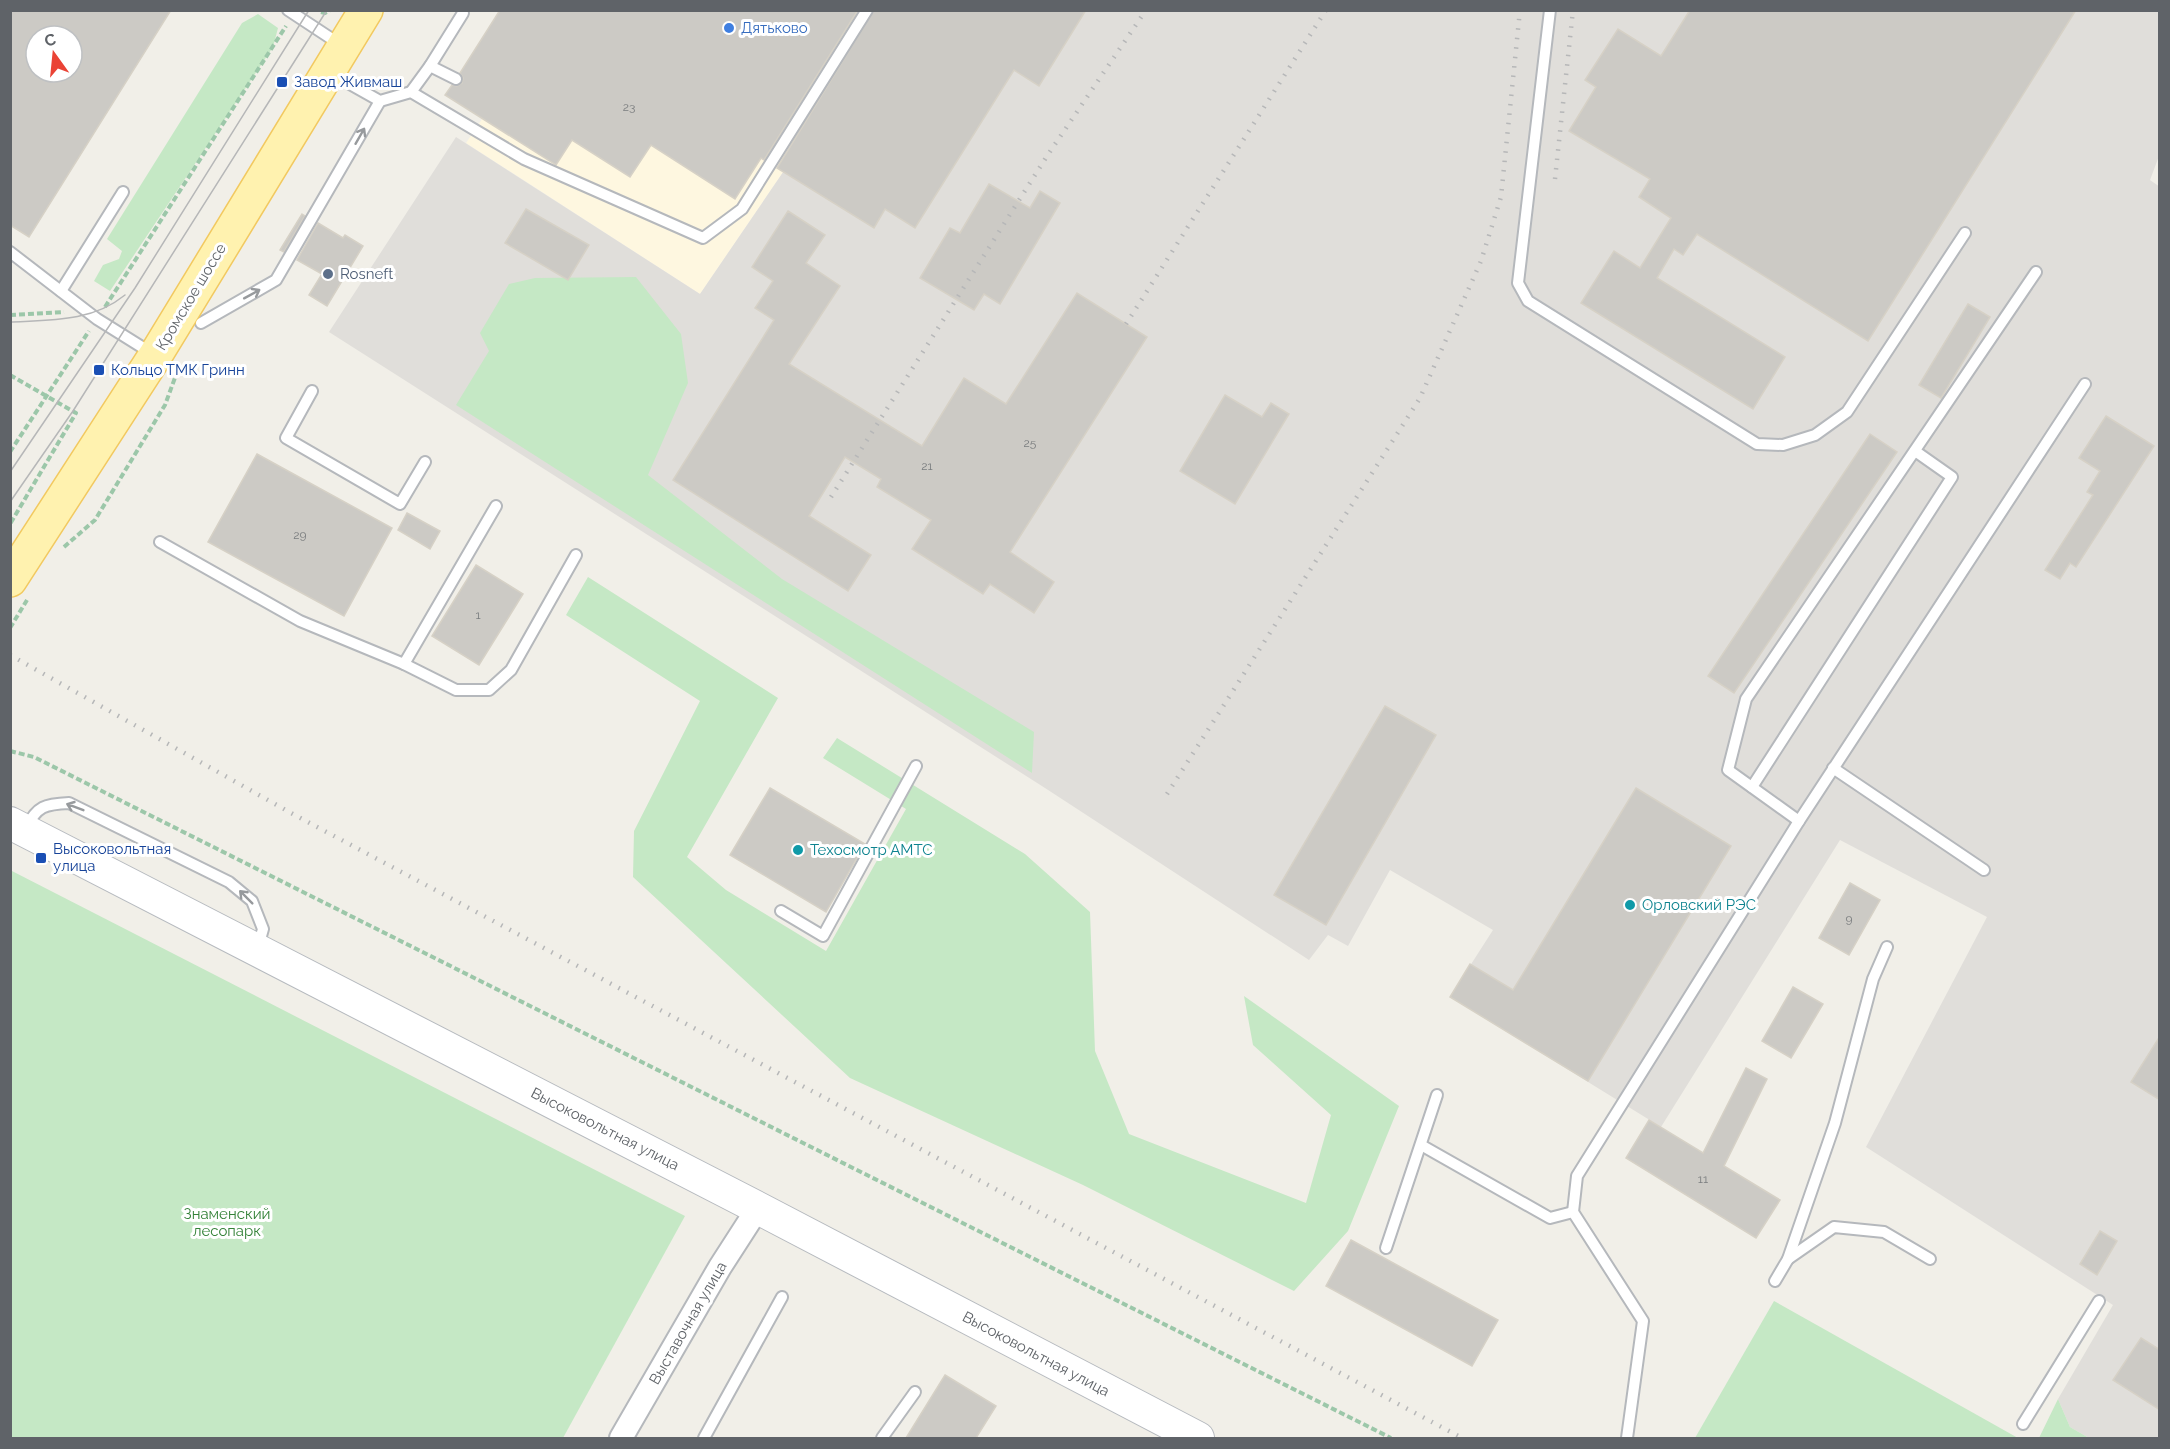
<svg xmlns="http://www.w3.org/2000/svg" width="2170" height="1449" font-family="Raleway,sans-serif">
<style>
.commercial{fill:#fef7e0}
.industrial{fill:#e0deda}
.green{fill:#c5e8c5}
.building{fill:#cccac5;stroke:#d6d1c6;stroke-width:1.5;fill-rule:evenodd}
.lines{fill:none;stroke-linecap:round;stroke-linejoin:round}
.lane-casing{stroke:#b5b8bc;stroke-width:14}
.street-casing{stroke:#b5b8bc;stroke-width:26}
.secondary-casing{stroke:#b6babf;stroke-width:34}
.primary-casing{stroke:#f2c960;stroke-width:36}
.path{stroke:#9cc7a9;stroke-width:4;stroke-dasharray:6 3;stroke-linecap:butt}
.lane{stroke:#fff;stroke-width:10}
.street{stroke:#fff;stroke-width:22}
.secondary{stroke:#fff;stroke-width:32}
.primary{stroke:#fff2af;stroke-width:33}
.tram{stroke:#b6b7b8;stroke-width:1.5}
.rail{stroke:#b6b7b8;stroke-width:4.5;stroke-dasharray:1.5 8;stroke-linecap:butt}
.oneway{stroke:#979a9d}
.shop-dot{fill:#3f7fe0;stroke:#fff;stroke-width:2}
.transit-dot{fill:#1a4fb4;stroke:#fff;stroke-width:2}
.service-dot{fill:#5c6f8a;stroke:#fff;stroke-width:2}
.culture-dot{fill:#0f9aa8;stroke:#fff;stroke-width:2}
.labels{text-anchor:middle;stroke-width:6;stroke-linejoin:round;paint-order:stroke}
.number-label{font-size:12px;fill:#7a7d7f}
.shop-label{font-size:15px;fill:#366cbe;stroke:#fff;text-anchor:start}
.transit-label{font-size:15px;fill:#164399;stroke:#fff;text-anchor:start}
.service-label{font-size:15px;fill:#4e5e75;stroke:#fff;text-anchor:start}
.street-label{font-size:15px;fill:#5f6368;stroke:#fff}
.culture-label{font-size:15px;fill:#0d838f;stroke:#fff;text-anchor:start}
.park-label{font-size:15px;fill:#348238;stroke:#fff}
</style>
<rect width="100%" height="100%" fill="#f1efe8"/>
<path class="commercial" d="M500 11H893L700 294 466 143 482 119 445 95Z"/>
<path class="industrial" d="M893 11H2159V156L2150 180 2160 187 2159 1438H2089L2070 1427 2058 1399 2113 1305 1866 1147 1987 917 1840 840 1661 1127 1450 997 1493 930 1390 870 1348 946 1328 935 1309 960 1045 788 329 332 456 137 700 294Z"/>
<g class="green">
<path d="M258 14 278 28 273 47 110 291 94 281 103 265 119 259 122 251 107 239 242 23Z"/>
<path d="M636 277 681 334 688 383 648 475 782 579 1034 732 1032 773 456 405 489 351 480 333 509 284 535 278Z"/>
<path d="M588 577 778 698 687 857 726 890 826 951 906 809 823 758 837 738 1025 854 1090 912 1095 1051 1129 1134 1306 1203 1331 1115 1253 1045 1244 996 1399 1106 1348 1231 1294 1291 1083 1185 850 1078 633 877 634 831 700 701 566 615Z"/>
<path d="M10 870 685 1216 563 1438H11Z"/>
<path d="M1774 1301 2018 1438H1695Z"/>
<path d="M2058 1399 2070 1427 2089 1438H2039Z"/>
</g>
<g class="building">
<path d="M10 10H171L29 237 10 225ZM36 36H72V72H36Z"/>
<path d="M500 10H858L764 160 761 158 735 199 651 145 630 177 572 140 556 165 445 95 452 85 457 86 462 83 463 78 460 73Z"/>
<path d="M874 10H1086L1039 86 1014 70 915 228 885 209 874 228 777 168Z"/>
<path d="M1690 10H2076L1868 341 1697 234 1683 255 1674 249 1657 278 1785 357 1753 409 1581 303 1614 251 1640 268 1671 218 1639 197 1650 179 1569 131 1596 87 1585 80 1618 29 1661 56Z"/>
<path d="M989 184 1030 208 1040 191 1060 203 1000 304 984 294 974 310 920 278 950 228 960 233Z"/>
<path d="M526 209 589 245 568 280 505 243Z"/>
<path d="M788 211 825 235 806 263 840 286 789 364 922 446 964 378 1006 404 1077 293 1147 337 1010 552 1054 582 1034 613 990 584 983 594 912 549 931 520 877 487 881 479 845 457 809 516 871 555 848 591 673 480 774 320 755 308 773 281 752 267Z"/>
<path d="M302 214 305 216 284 252 280 250Z"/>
<path d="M318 223 343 238 345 235 363 246 327 306 309 295 322 274 297 260Z"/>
<path d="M1968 304 1990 317 1941 398 1919 385Z"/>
<path d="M1225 395 1262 417 1271 403 1289 414 1235 504 1180 471Z"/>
<path d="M2106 416 2154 446 2076 567 2070 563 2060 579 2045 570 2093 495 2087 492 2100 471 2079 458Z"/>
<path d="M1870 434 1897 452 1734 693 1708 676Z"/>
<path d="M257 454 392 528 344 616 208 542Z"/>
<path d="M407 513 440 531 430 549 398 530Z"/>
<path d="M476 565 523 594 479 665 432 636Z"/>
<path d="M1385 706 1436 735 1326 925 1274 895Z"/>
<path d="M770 788 865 844 826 912 730 855Z"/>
<path d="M1636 788 1731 846 1588 1081 1450 997 1470 964 1513 990Z"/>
<path d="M1850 883 1880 900 1849 955 1819 938Z"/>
<path d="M1793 987 1823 1004 1791 1058 1762 1041Z"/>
<path d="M2160 1036V1100L2131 1082Z"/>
<path d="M1746 1068 1767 1079 1724 1166 1780 1200 1756 1238 1626 1158 1649 1120 1703 1153Z"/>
<path d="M2100 1231 2117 1241 2097 1275 2080 1264Z"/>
<path d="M1351 1240 1498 1320 1472 1366 1326 1286Z"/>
<path d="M2141 1338 2160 1350V1410L2113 1380Z"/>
<path d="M945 1375 996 1406 976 1438H906Z"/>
</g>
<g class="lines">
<defs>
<g id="lane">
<path d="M288 10 341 45"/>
<path d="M1550 10 1518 283 1528 301 1757 444 1783 445 1815 435 1847 412 1965 233"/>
<path d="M430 66 456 79"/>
<path d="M332 74 380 101 411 92 524 159 703 238 742 209 867 10"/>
<path d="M411 92 430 66 463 13"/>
<path d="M10 252 97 319 153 354"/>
<path d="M61 291 123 192"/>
<path d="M201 323 276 280 380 101"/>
<path d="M312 391 286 438 400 504 425 462"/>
<path d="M160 542 300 621 404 664 496 506"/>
<path d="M404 664 456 690H489L511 670 576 555"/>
<path d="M1833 768 1984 870"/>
<path d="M1752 787 1952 477 1915 451"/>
<path d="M1799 821 1728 770 1746 699 2036 272"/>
<path d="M26 828C37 806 45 804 69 803L229 882 252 901 263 929 258 947"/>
<path d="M781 911 823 936 916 766"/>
<path d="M1421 1145 1550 1218 1573 1212"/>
<path d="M1386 1248 1437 1095"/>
<path d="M1788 1259 1834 1227 1884 1232 1930 1259"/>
<path d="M1775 1281 1788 1259 1835 1123 1873 979 1887 947"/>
<path d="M2023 1424 2099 1301"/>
<path d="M704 1438 782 1297"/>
<path d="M882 1438 915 1392"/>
<path d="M1627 1438 1643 1321 1573 1212 1577 1176 1799 821 2085 384"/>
</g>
<path id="street" d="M621 1438 720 1267 758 1208"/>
<path id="secondary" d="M10 823 758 1208 1198 1438"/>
<path id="primary" d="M10 580 155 356 366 10"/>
</defs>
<use href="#lane" class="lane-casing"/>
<use href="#street" class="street-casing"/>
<use href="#secondary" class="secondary-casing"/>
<use href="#primary" class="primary-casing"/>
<g class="path">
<path d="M321 12 325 13 330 10"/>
<path d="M105 307 286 26"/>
<path d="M10 315 64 312"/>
<path d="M10 375 76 413 10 524"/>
<path d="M10 452 89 331"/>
<path d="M64 547 95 520 165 405 176 375"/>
<path d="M10 628 27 600"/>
<path d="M10 751 34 757 1391 1438"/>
</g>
<use href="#lane" class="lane"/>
<use href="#street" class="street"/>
<use href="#secondary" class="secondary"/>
<use href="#primary" class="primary"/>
<g class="tram">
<path d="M10 322C51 320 92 322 125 295"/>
<path d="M10 472 135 288 309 10"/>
<path d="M10 502 73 411 327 10"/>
</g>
<g class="rail">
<path d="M1555 179 1573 10"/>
<path d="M1126 324 1326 10"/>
<path d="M831 497 1047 156 1146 10"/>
<path d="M10 655 291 813 1462 1438"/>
<path d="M1167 794 1420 398 1481 261 1501 197 1520 10"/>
</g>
</g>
<defs><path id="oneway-shaft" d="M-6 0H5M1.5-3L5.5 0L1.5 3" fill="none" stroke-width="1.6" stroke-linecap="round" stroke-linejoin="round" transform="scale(1.5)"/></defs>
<g class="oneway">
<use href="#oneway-shaft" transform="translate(360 136) rotate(-60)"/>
<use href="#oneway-shaft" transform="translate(252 294) rotate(-29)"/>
<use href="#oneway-shaft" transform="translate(75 807) rotate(-159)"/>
<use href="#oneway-shaft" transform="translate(246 897) rotate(-135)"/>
</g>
<circle class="shop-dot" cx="729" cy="28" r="6"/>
<g class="transit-dot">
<rect x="276" y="76" width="12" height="12" rx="3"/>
<rect x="93" y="364" width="12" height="12" rx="3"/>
<rect x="35" y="852" width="12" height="12" rx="3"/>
</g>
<circle class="service-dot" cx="328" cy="274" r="6"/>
<g class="culture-dot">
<circle cx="798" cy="850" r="6"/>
<circle cx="1630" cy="905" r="6"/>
</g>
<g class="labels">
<g class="number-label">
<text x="629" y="111">23</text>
<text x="1030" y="447">25</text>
<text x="927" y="470">21</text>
<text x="300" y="539">29</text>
<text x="478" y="619">1</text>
<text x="1849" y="923">9</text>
<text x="1703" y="1183">11</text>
</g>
<g class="shop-label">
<text x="741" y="33">Дятьково</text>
</g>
<g class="transit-label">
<text x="294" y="87">Завод Живмаш</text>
<text x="111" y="375">Кольцо ТМК Гринн</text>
<text x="53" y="854">Высоковольтная<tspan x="53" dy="17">улица</tspan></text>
</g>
<g class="service-label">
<text x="340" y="279">Rosneft</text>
</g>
<g class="street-label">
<text transform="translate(191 297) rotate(-59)" y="5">Кромское шоссе</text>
<text transform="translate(605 1129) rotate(27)" y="5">Высоковольтная улица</text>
<text transform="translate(688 1323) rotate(-60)" y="5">Выставочная улица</text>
<text transform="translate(1036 1354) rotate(28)" y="5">Высоковольтная улица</text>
</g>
<g class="culture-label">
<text x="810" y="855">Техосмотр АМТС</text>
<text x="1642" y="910">Орловский РЭС</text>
</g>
<g class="park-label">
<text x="227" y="1219">Знаменский<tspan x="227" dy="17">лесопарк</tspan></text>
</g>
</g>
<rect width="2170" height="1449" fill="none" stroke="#5f6368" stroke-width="24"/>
<g transform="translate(54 54) rotate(345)"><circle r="28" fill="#ffffff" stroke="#bfc1c3" stroke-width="1.5"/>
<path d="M0-4.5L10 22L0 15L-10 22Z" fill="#ea4335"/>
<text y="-9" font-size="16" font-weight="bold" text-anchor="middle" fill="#5f6368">С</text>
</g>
</svg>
